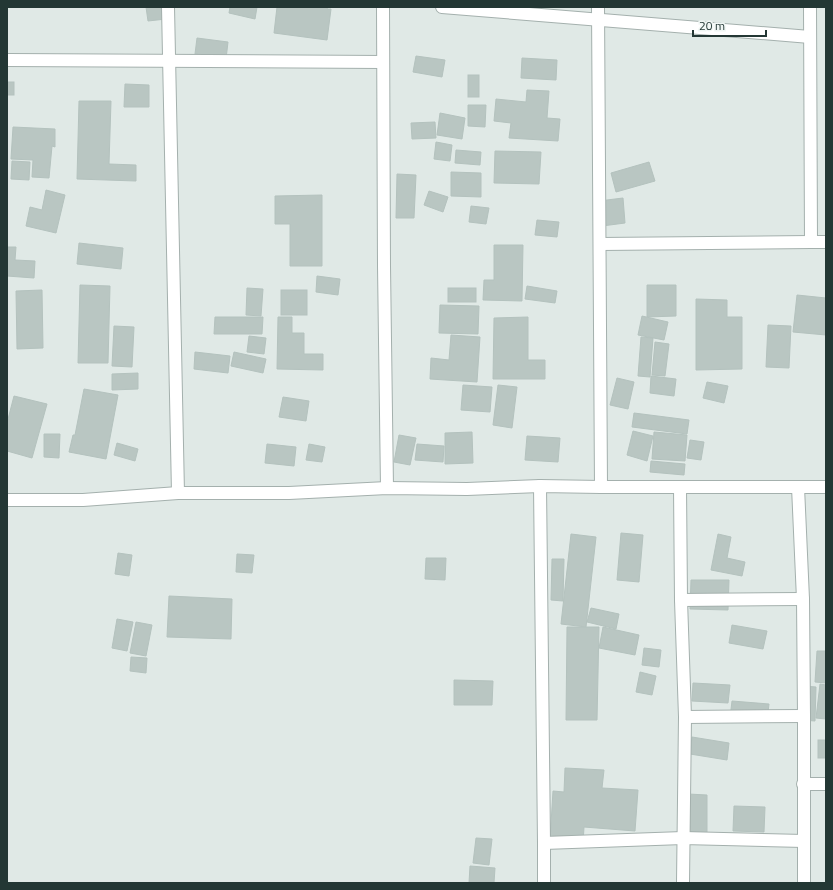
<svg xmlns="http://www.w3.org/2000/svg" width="833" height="890" font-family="'Titillium Web',sans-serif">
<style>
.building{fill:#b9c6c2;stroke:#b4c2be}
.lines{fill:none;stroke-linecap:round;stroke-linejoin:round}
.minor-casing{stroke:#a4b0ad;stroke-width:14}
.minor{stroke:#fff;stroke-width:12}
</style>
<rect width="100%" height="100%" fill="#e0e9e6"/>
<g class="building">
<path d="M146 7H165L166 19 148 21Z"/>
<path d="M230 7H257L255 19 229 13Z"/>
<path d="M277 7H328L327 9H331L327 40 274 33Z"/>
<path d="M197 38 228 42 226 59 195 54Z"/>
<path d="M416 56 445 60 442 77 413 72Z"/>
<path d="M522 58 557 60 556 80 521 78Z"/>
<rect x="468" y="75" width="11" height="22"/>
<rect x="7" y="82" width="7" height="13"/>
<path d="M125 84 149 85V107H124Z"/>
<path d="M527 90 549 91 547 118 560 119 558 141 509 138 511 123 494 121 496 99 526 102Z"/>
<path d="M79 101H111L109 164 136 165V181L77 179Z"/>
<path d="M468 105H486L485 127 468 126Z"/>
<path d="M440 113 465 118 462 139 437 135Z"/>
<path d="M435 122 436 138 412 139 411 123Z"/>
<path d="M13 127 55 129V147L52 146 49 178 32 177 33 160 11 159Z"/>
<path d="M436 142 452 145 450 161 434 159Z"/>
<path d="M456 150 481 152 480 165 455 163Z"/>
<path d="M495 151 541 152 539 184 494 183Z"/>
<path d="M12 161 30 162 29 180 11 179Z"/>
<path d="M649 162 655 181 616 192 611 173Z"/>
<path d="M451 172 481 173V197L451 196Z"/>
<path d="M397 174 416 175 414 218H396Z"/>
<path d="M46 190 65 195 56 233 26 226 30 207 42 210Z"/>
<path d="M429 191 448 197 443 212 424 205Z"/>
<path d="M322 195V266H290V224H275V196Z"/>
<path d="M623 198 625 223 602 226 599 201Z"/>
<path d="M471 206 489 208 486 224 469 222Z"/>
<path d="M537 220 559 222 557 237 535 235Z"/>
<path d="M79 243 123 248 121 269 77 264Z"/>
<path d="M494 245H523L522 301 483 300 484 280H494Z"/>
<path d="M7 247H16L15 260 35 261 34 278 7 276Z"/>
<path d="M317 276 340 279 338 295 316 292Z"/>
<path d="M80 285 110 286 108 363H78Z"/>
<path d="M647 285H676V316L647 317Z"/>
<path d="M527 286 557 291 555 303 525 299Z"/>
<path d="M247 288 263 289 261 316 246 315Z"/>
<rect x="448" y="288" width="28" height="14"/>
<path d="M42 290 43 348 17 349 16 291Z"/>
<rect x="281" y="290" width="26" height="25"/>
<path d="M797 295 826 298V335L793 332Z"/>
<path d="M696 299 727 300V317H742V369L696 370Z"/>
<path d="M440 305 479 306 478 334 439 333Z"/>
<path d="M642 316 668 322 664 340 638 335Z"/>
<path d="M215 317H263L262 334H214Z"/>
<path d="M278 317H292V333H304V354H323V370L277 369Z"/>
<path d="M528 317V360H545V379H493L494 318Z"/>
<path d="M768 325 791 326 789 368 766 367Z"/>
<path d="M114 326 134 327 132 367 112 366Z"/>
<path d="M451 335 480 337 477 382 430 379 431 358 449 360Z"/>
<path d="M249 336 266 338 264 354 247 352Z"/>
<path d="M641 337 653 338 650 377 638 376Z"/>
<path d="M655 342 669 344 665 376 652 375Z"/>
<path d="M195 352 230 356 228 373 194 369Z"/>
<path d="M234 352 266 359 263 373 231 366Z"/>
<path d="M138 373V389L112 390V374Z"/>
<path d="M651 376 676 379 674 396 650 393Z"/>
<path d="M617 378 634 382 628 409 610 405Z"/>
<path d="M707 382 728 386 724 403 703 398Z"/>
<path d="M463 385 492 387 490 412 461 410Z"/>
<path d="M498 385 517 387 512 428 493 425Z"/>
<path d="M84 389 118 395 106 459 69 452 73 435H75Z"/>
<path d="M14 396 47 404 32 458 7 451V423Z"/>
<path d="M283 397 309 401 306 421 279 417Z"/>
<path d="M634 413 689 420 687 434 632 427Z"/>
<path d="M633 431 653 436 647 461 627 455Z"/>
<path d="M472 432 473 463 445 464V433Z"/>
<path d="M654 432 687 435 685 461 652 459Z"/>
<path d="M44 434H60L59 458 44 457Z"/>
<path d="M399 435 416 438 410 465 394 462Z"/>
<path d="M527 436 560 438 558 462 525 460Z"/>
<path d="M690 440 704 442 701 460 687 458Z"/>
<path d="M117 443 138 449 135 461 114 455Z"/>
<path d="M267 444 296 447 294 466 265 463Z"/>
<path d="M309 444 325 447 322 462 306 460Z"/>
<path d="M417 444 444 446 443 462 415 460Z"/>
<path d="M651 461 685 464 684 475 650 472Z"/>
<path d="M621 533 643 535 639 582 617 580Z"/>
<path d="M571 534 596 537 586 627 561 624Z"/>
<path d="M718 534 731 537 727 558 745 562 742 576 711 570Z"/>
<path d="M118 553 132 555 129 576 115 574Z"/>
<path d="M237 554 254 555 252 573 236 572Z"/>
<path d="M426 558H446L445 580 425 579Z"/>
<path d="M552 559H564L563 601 551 600Z"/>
<path d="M691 580H729L728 610 690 609Z"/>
<path d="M169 596 232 599 231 639 167 637Z"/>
<path d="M591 608 619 614 616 629 587 622Z"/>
<path d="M117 619 133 622 127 651 112 648Z"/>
<path d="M136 622 152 625 146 656 130 653Z"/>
<path d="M732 625 767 631 763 649 729 643Z"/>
<path d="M567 627H599L597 720H566Z"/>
<path d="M603 627 639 635 635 655 599 648Z"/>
<path d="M644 648 661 650 659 667 642 665Z"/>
<path d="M817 651H826V683L815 682Z"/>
<path d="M131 657 147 658 146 673 130 671Z"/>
<path d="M640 672 656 676 652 695 636 692Z"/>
<path d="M454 680 493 681 492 705H454Z"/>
<path d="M693 683 730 685 728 703 692 701Z"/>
<path d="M820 684 826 685V719L816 718Z"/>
<path d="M804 686 816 687 815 721 802 720Z"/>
<path d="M732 701 769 704 767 721 730 718Z"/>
<path d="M692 737 729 743 727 760 690 754Z"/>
<rect x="818" y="740" width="8" height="18"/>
<path d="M565 768 604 770 602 788 638 790 635 831 584 827 583 843 550 840 553 791 564 792Z"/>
<path d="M688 794 707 795V833L687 832Z"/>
<path d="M734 806 765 807 764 832 733 831Z"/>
<path d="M476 838 492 839 489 865 473 863Z"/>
<path d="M470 866 495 868 494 883H469Z"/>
</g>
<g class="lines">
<defs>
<g id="minor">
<path d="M168 7 178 493"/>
<path d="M383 7 384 266 387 488"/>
<path d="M442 7 810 37"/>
<path d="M598 7 601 487"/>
<path d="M810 7 811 242H826"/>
<path d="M7 60 383 62"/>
<path d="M600 244 811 242"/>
<path d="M540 486 544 843V883"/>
<path d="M680 487 681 600 685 717 683 883"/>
<path d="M798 487 803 599 804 716V883"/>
<path d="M7 500H83L178 493H289L387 488 467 489 540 486 601 487H826"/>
<path d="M681 600 803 599"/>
<path d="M685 717 804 716"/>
<path d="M803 784H826"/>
<path d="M544 843 683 838 804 841"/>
</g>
</defs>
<use href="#minor" class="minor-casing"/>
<use href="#minor" class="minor"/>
</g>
<rect width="833" height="890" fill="none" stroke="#233734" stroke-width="16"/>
<path d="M693 30v6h73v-6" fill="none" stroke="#233734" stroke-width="2"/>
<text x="699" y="30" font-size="12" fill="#233734" stroke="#f0f6f4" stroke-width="3" paint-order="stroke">20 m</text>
</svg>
